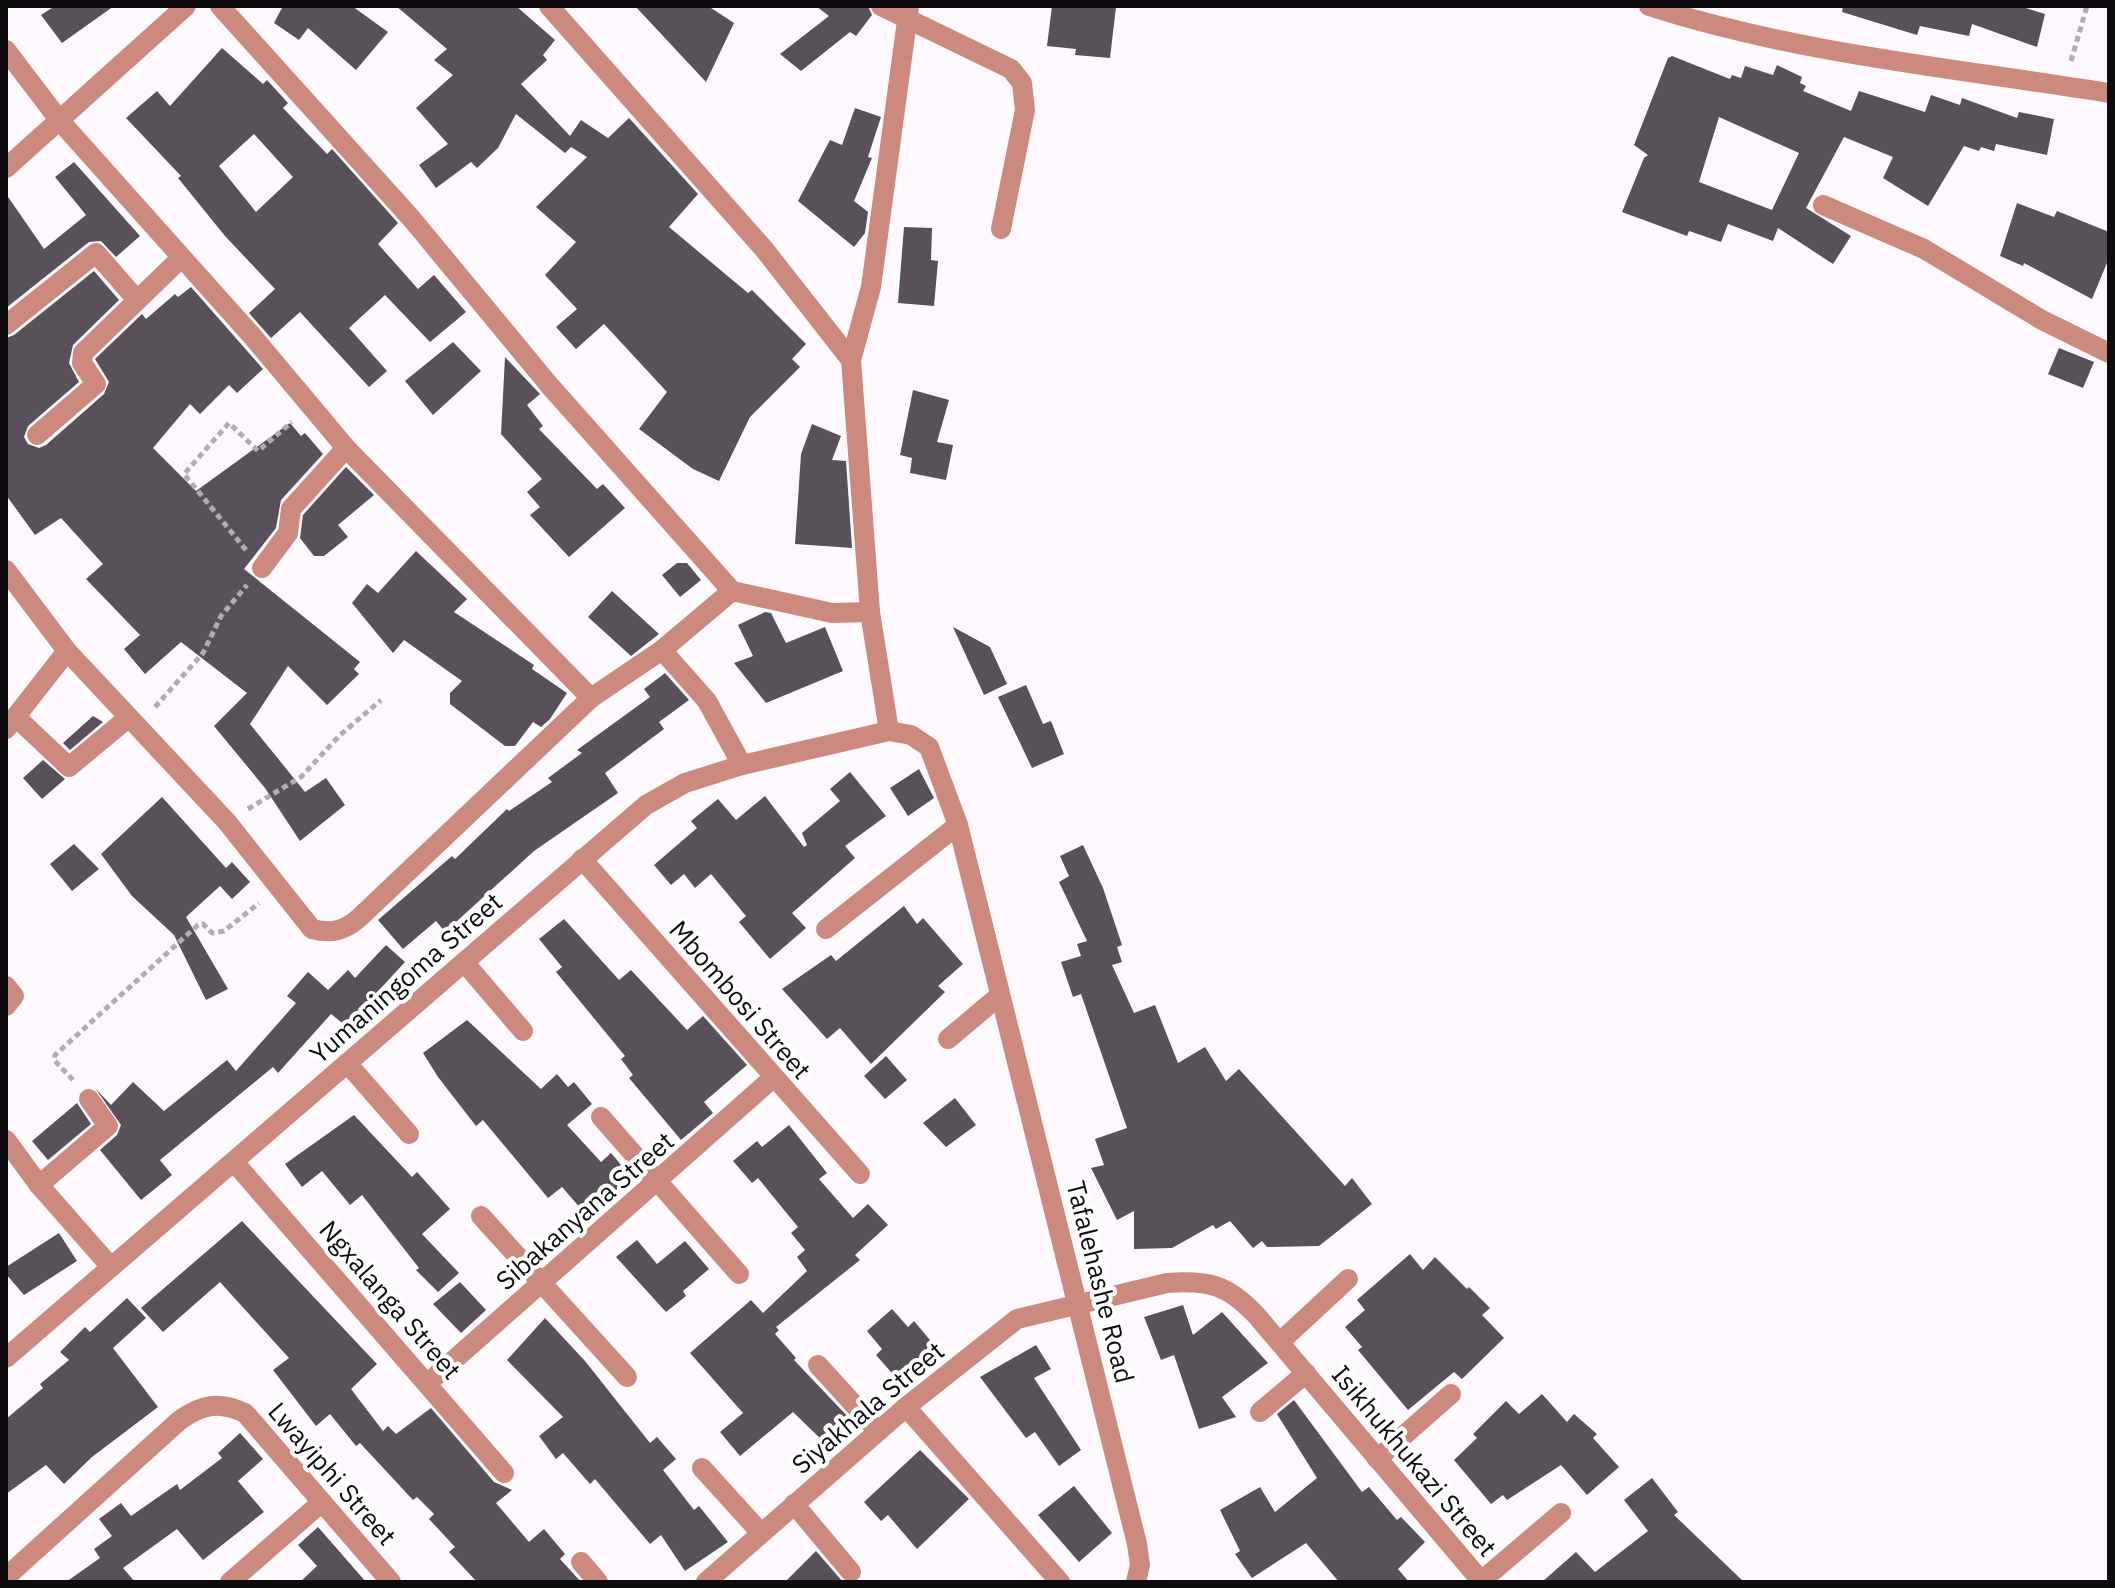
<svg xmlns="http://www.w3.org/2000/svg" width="2115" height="1588" font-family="'IBM Plex Sans',sans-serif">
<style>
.building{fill:#585159;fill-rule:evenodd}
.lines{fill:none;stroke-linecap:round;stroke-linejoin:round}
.path{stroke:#b1acb2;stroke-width:5;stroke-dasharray:6 4;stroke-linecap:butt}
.street{stroke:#cc8a7e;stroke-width:20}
.labels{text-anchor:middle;stroke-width:8;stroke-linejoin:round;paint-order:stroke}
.street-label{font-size:26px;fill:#0f0c10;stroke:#fff}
</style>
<rect width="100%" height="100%" fill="#fef9ff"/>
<g class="building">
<path d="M55 6H114L62 43 41 15Z"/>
<path d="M283 6H352L388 32 356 70 308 28 299 40 274 23Z"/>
<path d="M396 6H516L555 40 543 55 547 60 521 84 570 136 581 120 608 138 629 118 698 194 669 227 748 293 752 290 806 344 792 359 800 367 750 417 719 481 693 469 639 429 667 392 604 324 576 349 556 327 577 309 545 275 576 242 536 207 587 157 571 147 565 153 516 114 498 148 477 168 471 162 436 188 419 165 448 144 416 108 453 75 434 60 447 49Z"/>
<path d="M635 6H708L734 23 706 82Z"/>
<path d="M816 6H868L872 15 856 36 850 32 801 71 780 54 829 16Z"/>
<path d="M1052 6 1116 7 1110 58 1075 55 1076 49 1047 46Z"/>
<path d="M1843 6H2019L2045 14 2037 47 1972 24 1969 36 1920 26 1917 35 1842 12Z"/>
<path d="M222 48 263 84 267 80 288 103 283 108 327 154 332 149 398 223 378 244 418 289 434 275 466 312 430 342 385 295 349 328 387 371 369 387 300 312 271 338 249 313 275 289 225 236 178 178 181 176 126 118 157 91 170 106ZM254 134 293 177 256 212 219 166Z"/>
<path d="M1672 56 1730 79 1732 75 1741 78 1745 66 1773 75 1777 65 1802 77 1800 83 1806 86 1803 91 1851 111 1859 91 1925 112 1931 95 1960 105 1962 98 2017 118 2019 112 2054 119 2047 155 1996 144 1994 151 1981 147 1979 151 1964 146 1928 206 1883 178 1893 157 1844 137 1806 208 1851 236 1833 264 1778 228 1773 241 1728 224 1721 242 1689 231 1687 236 1622 212 1644 158 1648 155 1634 145 1668 58ZM1719 117 1799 153 1772 210 1699 182Z"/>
<path d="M855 108 881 117 868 157 872 158 854 201 868 212 865 233 854 247 798 201 830 140 842 145Z"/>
<path d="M74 162 140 236 116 257 101 241 89 242 6 308V194L44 249 86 215 55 177Z"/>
<path d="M2017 203 2054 217 2057 211 2109 232V258L2092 299 2024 263 2023 266 2000 256Z"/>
<path d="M904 227 932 228 931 260 938 261 934 306 898 303Z"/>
<path d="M94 271 119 300 73 345 69 363 79 382 28 426 24 437 28 444 39 448 46 445 104 394 109 382 95 359 142 314 146 319 175 294 178 297 191 287 263 369 237 393 229 385 200 414 190 404 153 448 196 491 290 423 301 436 305 433 323 454 281 500 276 528 244 569 360 662 354 669 359 674 327 705 288 666 250 724 305 792 326 778 345 805 300 841 265 788 214 726 247 693 181 642 145 674 124 649 140 635 86 579 103 564 61 518 35 535 6 495V338L14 335Z"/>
<path d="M453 342 481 371 433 415 405 381Z"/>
<path d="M2059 348 2094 362 2083 388 2048 374Z"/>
<path d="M505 357 540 394 527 405 543 426 539 429 597 489 603 484 625 508 569 557 530 515 540 507 527 492 542 479 501 434Z"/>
<path d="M913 390 949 400 937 442 953 445 946 480 910 473 912 458 900 455Z"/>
<path d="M812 424 841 436 832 460 846 461 852 548 795 544 801 454Z"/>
<path d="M346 467 374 495 338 525 348 537 324 556H314L300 538 303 515Z"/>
<path d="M416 551 467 599 454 612 534 665 532 669 567 693 550 719 541 727 533 722 515 746H505L450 704V693L462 681 404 640 393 653 352 603 367 584 378 593Z"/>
<path d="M677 563H687L701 580 680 597 662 575Z"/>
<path d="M612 591 659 634 631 656 588 617Z"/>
<path d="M765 612 771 613 786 643 825 627 843 671 766 703 734 663 753 656 738 625Z"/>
<path d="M953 627 990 647 1007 684 984 695Z"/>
<path d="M665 673 689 700 659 722 664 729 605 773 618 793 534 851 445 932 436 921 403 949 378 920 452 856 455 859 507 809 509 811 552 782 548 778 582 753 577 750 650 697 644 689Z"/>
<path d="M1026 685 1043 724 1051 721 1064 754 1032 768 998 697Z"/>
<path d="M93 716 103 722 70 750 63 743Z"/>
<path d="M43 760 65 779 42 799 23 778Z"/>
<path d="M919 769 934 798 908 816 890 788Z"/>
<path d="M850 772 886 816 845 846 855 858 792 913 806 928 770 959 739 922 746 916 711 874 695 888 684 874 671 885 654 865 697 828 691 821 718 799 736 820 765 796 804 847 807 845 802 833 840 801 830 789Z"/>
<path d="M162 797 226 868 232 862 250 882 232 899 220 886 186 917 228 989 206 1000 174 935 132 896 101 854Z"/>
<path d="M74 844 99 869 72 891 50 864Z"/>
<path d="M1083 845 1103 888 1122 945 1117 947 1122 962 1112 965 1134 1013 1155 1005 1178 1063 1205 1047 1226 1081 1239 1069 1345 1186 1352 1178 1372 1204 1319 1246 1267 1247 1262 1241 1253 1248 1230 1221 1216 1229 1213 1225 1172 1248 1134 1249V1211L1117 1220 1091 1168 1104 1165 1095 1139 1127 1128 1081 994 1073 997 1061 962 1081 956 1077 944 1087 941 1059 882 1069 876 1060 856Z"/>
<path d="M904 906 917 924 923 918 963 964 938 986 945 992 871 1064 840 1028 827 1039 782 989 831 955 836 961Z"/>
<path d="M564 919 619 980 631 970 687 1030 703 1016 747 1065 704 1102 713 1113 681 1140 629 1078 633 1075 621 1059 625 1056 556 972 562 967 539 939Z"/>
<path d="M386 945 405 962 346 1026 331 1014 278 1073 273 1067 160 1160 172 1175 141 1200 100 1150 117 1135 121 1125 95 1088 111 1105 133 1082 164 1111 227 1060 236 1071 296 1003 287 996 308 972 328 990 348 970 355 978Z"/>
<path d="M467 1020 541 1089 557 1074 568 1087 574 1082 592 1104 567 1125 601 1162 611 1153 634 1180 589 1218 562 1187 548 1198 483 1120 476 1126 438 1077 423 1053Z"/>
<path d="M886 1056 907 1080 885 1099 864 1076Z"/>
<path d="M955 1098 976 1125 946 1147 923 1123Z"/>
<path d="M77 1103 91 1124 48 1160 32 1141Z"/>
<path d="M354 1115 412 1177 417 1172 450 1209 422 1234 459 1273 438 1292 416 1270 419 1268 362 1195 350 1205 322 1171 302 1187 285 1164Z"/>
<path d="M789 1125 827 1173 819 1179 853 1218 868 1204 888 1225 855 1255 860 1260 776 1327 779 1330 775 1334 796 1358 794 1360 850 1419 824 1442 793 1412 740 1456 720 1432 743 1413 690 1353 751 1300 763 1313 807 1271 797 1257 805 1250 791 1233 798 1227 758 1178 752 1183 733 1161 757 1141 762 1147Z"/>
<path d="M242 1221 377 1364 351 1389 383 1431 388 1426 396 1434 431 1408 494 1482 512 1490 496 1503 529 1542 544 1529 565 1554 560 1559 581 1582H477L449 1552 455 1547 429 1519 434 1514 417 1497 413 1500 360 1443 356 1446 330 1414 316 1426 273 1370 289 1358 220 1282 163 1332 141 1308Z"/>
<path d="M59 1233 77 1261 24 1295 6 1274V1267Z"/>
<path d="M637 1240 657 1264 685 1241 709 1269 683 1291 686 1296 666 1312 616 1257Z"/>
<path d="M1410 1254 1423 1270 1435 1257 1467 1289 1469 1287 1490 1308 1482 1315 1504 1338 1462 1379 1454 1372 1408 1410 1358 1350 1362 1347 1345 1327 1365 1310 1357 1300Z"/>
<path d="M460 1282 486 1310 461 1333 433 1304Z"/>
<path d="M127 1298 146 1318 113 1348 158 1407 92 1457 64 1484 46 1465 6 1494V1419L43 1388 40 1384 69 1360 60 1352 85 1327 90 1332Z"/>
<path d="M1183 1305 1193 1335 1222 1312 1268 1363 1222 1397 1236 1417 1199 1429 1174 1355 1161 1360 1144 1317Z"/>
<path d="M892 1309 908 1327 914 1321 935 1346 897 1379 876 1355 882 1349 867 1331Z"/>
<path d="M545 1318 585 1361 650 1443 657 1437 676 1459 663 1470 694 1510 699 1506 728 1542 685 1571 661 1535 650 1544 595 1479 590 1484 563 1453 556 1459 539 1436 563 1417 507 1360Z"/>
<path d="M1036 1345 1051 1369 1034 1378 1081 1450 1059 1466 1035 1432 1026 1438 980 1377Z"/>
<path d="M1542 1394 1567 1422 1574 1414 1597 1434 1593 1438 1619 1467 1587 1495 1561 1465 1507 1500 1503 1495 1491 1504 1454 1460 1477 1438 1473 1434 1506 1401 1519 1414Z"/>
<path d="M1294 1400 1362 1492 1369 1487 1397 1520 1401 1517 1425 1542 1398 1569 1409 1582H1339L1306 1543 1252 1578 1235 1554 1240 1551 1220 1510 1260 1487 1275 1512 1317 1478 1277 1414Z"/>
<path d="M240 1433 263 1459 238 1481 264 1512 203 1560 177 1529 123 1568 135 1582H66L100 1558 94 1549 112 1536 99 1519 121 1503 131 1516 177 1484 180 1490 222 1458 218 1453Z"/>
<path d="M920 1450 969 1499 917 1549 888 1515 881 1521 864 1502Z"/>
<path d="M1652 1478 1678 1512 1674 1515 1744 1582H1542L1576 1552 1595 1572 1648 1531 1624 1500Z"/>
<path d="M1074 1486 1112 1533 1079 1562 1038 1515Z"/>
<path d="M318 1527 366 1582H300L317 1566 298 1545Z"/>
<path d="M816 1551 843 1582H785Z"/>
</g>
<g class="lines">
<g class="path">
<path d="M2071 61 2087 6"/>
<path d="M246 550 184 474 229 423 258 451 292 422"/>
<path d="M155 707 203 653 221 616 247 585"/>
<path d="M248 809 301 777 340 735 381 700"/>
<path d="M73 1080 54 1060 55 1055 198 925 203 924 212 933 224 931 259 903"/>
</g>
<g class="street">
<path d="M220 6 411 218 550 386 732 591 832 613 870 612"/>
<path d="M549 6 764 249 851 360 870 612 889 731"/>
<path d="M881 6 1011 69 1022 83 1025 110 1001 229"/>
<path d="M1649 6C1798 54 1955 68 2109 93"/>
<path d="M6 50 60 121 253 337 346 448 591 698"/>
<path d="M6 168 186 6"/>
<path d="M1823 205 1924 249 2042 320 2109 353"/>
<path d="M6 325 96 253 137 300"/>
<path d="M851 360 871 287 909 6"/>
<path d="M37 435 96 384 82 363 83 353 181 258"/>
<path d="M262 568 288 533 291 509 346 448"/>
<path d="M6 570 67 651 227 822 312 929C331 934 344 931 359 918L591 698 662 650 732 591"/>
<path d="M662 650 707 701 742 765"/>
<path d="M17 718 69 767 128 718"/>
<path d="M6 729 67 651"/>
<path d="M582 859 860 1174"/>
<path d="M826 929 958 825"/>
<path d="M464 962 523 1031"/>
<path d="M6 986 14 996 6 1006"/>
<path d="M948 1039 998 997"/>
<path d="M347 1063 409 1134"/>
<path d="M601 1117 739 1274"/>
<path d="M6 1140 39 1185 111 1267"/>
<path d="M235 1163 504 1473"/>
<path d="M39 1185 108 1126 89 1099"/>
<path d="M481 1216 627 1377"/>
<path d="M1280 1342 1348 1279"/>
<path d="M6 1358 646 805 685 783 742 765 889 731 911 735 929 747 958 825 1137 1544 1140 1565 1136 1582"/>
<path d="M818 1365 878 1431"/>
<path d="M429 1382 774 1077"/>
<path d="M906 1407 1060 1582"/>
<path d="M1260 1412 1306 1373"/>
<path d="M1377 1459 1451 1394"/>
<path d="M702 1468 761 1533"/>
<path d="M794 1504 851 1572"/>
<path d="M581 1562 598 1582"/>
<path d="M6 1577 180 1420C203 1404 219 1401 245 1413L391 1582"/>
<path d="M230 1582 322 1502"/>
<path d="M706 1582 906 1407 1017 1319 1167 1283C1210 1280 1228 1285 1257 1316L1482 1582"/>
<path d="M1480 1582 1561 1513"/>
</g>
</g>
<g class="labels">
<g class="street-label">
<text transform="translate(406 978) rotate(-41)" y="9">Yumaningoma Street</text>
<text transform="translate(740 1000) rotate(49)" y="9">Mbombosi Street</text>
<text transform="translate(585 1211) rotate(-41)" y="9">Sibakanyana Street</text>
<text transform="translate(1100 1282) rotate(76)" y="9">Tafalehashe Road</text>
<text transform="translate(390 1300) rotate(49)" y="9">Ngxalanga Street</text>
<text transform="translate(868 1408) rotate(-40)" y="9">Siyakhala Street</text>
<text transform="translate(1414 1461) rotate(50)" y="9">Isikhukhukazi Street</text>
<text transform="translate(332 1474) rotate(49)" y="9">Lwayiphi Street</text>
</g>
</g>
<rect width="2115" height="1588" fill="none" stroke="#0f0c10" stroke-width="16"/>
</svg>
